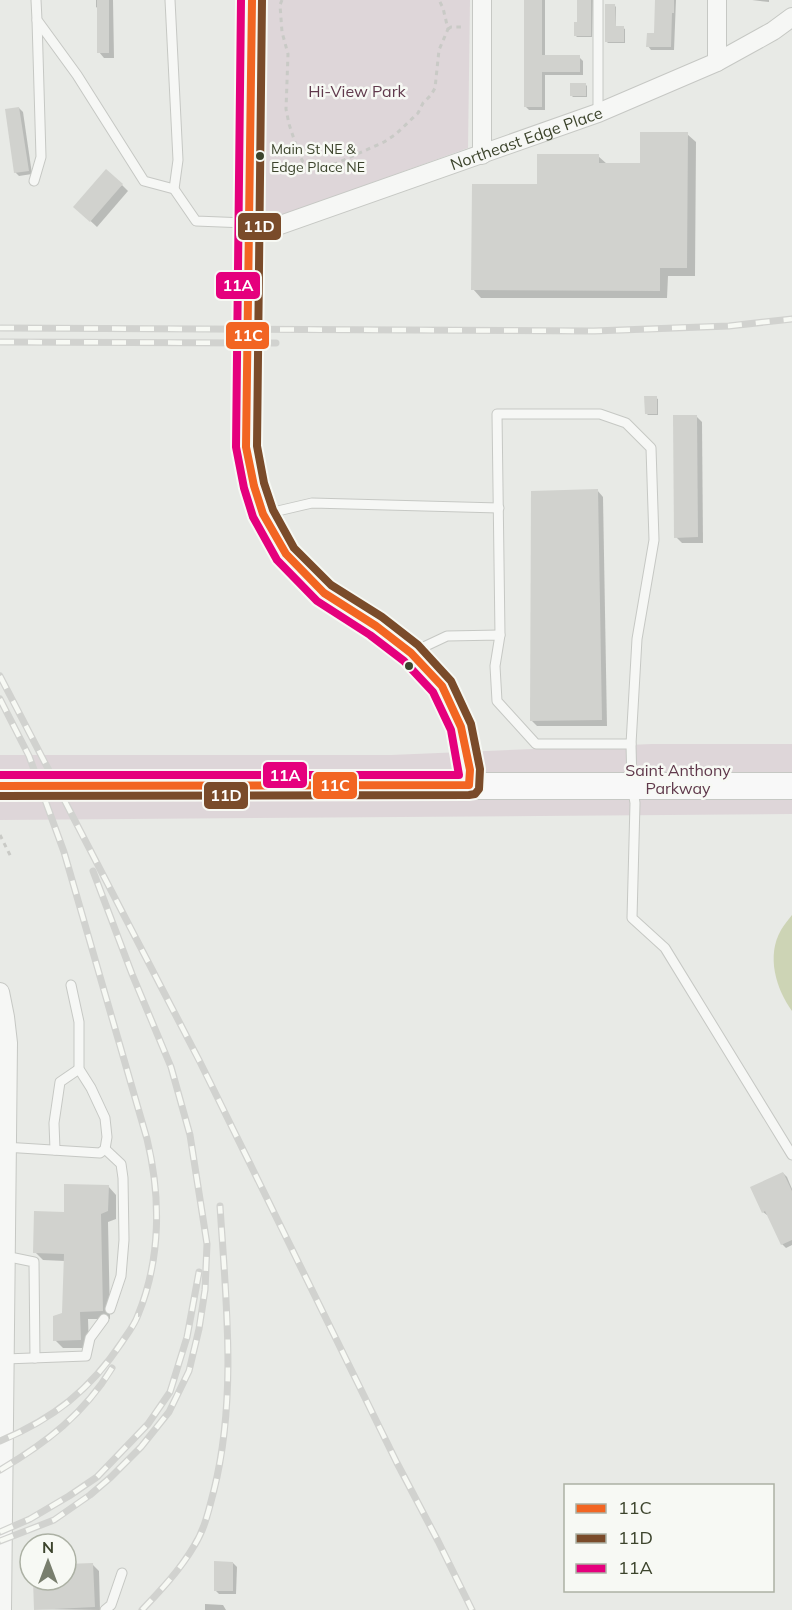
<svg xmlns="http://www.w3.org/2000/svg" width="792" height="1610" font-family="Mulish,sans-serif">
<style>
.green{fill:#ded6d9}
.water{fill:#cdd4b5}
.shadow{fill:#0003}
.building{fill:#d1d2ce}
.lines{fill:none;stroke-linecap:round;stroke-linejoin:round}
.lane-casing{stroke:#c6c8c4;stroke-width:11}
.street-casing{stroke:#c6c8c4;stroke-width:20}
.secondary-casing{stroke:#c6c8c4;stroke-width:28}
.path{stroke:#c9cac6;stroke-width:3;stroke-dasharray:4.5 4.5;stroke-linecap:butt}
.lane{stroke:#f6f7f5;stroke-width:9}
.street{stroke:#f6f7f5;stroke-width:18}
.secondary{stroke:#f8f8f8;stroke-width:26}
.rail-casing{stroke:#d1d2cf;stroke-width:7}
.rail{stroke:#f7f9f4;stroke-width:4.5;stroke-dasharray:14;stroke-linecap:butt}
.secondary-bridge-casing{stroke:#c6c8c4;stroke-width:28;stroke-linecap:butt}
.secondary-bridge{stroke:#f8f8f8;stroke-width:26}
.bus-1-casing{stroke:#f7f9f4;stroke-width:12}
.bus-2-casing{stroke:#f7f9f4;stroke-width:12}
.bus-3-casing{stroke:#f7f9f4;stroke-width:12}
.bus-1{stroke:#f26522;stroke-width:8}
.bus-2{stroke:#7a4b2a;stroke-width:8}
.bus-3{stroke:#e5007d;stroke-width:8}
.bus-dot{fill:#3c442c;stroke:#f7f9f4;stroke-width:2}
.labels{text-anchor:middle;stroke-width:5;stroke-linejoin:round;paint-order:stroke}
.bus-label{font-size:14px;fill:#3c442c;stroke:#f7f9f4;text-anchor:start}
.park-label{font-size:16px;fill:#60394c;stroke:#f7f9f4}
.street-label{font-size:16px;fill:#3c442c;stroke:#f7f9f4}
.line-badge{stroke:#f7f9f4;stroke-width:2}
.badge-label{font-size:16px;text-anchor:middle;font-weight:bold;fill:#fff}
</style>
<rect width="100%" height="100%" fill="#e8eae6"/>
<g class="green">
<path d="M266 0H470L468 148 263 222Z"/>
<path d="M652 744H792V814L0 820V755H391Z"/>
</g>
<path class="water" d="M792 915V1011C776 989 766 956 781 930 784 925 788 920 792 915Z"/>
<g class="shadow">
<path d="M96 0H113L114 58H104L99 52V9L96 7Z"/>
<path d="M525 0H545V57H579L583 61V75H545V110H529L525 106Z"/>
<path d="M579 0H593L592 37H577L576 36 578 23Z"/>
<path d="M656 0H676L674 50H651L648 46 656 34Z"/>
<path d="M752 0H769V2Z"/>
<path d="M615 6 616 7V28H623L625 29V43H608L606 41Z"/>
<path d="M585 84 587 86V97H573L572 96Z"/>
<path d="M19 108 23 112 32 174 19 176 15 172Z"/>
<path d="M687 134 696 142 695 276H668L667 298H481L473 289 539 186 598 156 607 164 641 165Z"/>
<path d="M122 185 128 191 97 227 82 213Z"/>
<path d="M656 398 658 399V415H648L646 413Z"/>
<path d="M696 416 702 422 703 543H682L676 537Z"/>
<path d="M597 490 603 497 607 726H537L531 720Z"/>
<path d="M783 1173 787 1177 792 1189V1245L786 1248 782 1244 769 1215H767L763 1212Z"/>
<path d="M108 1186 116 1195V1219L108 1222 110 1319H88L89 1348H63L55 1340 63 1314 65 1261 43 1260 35 1252 65 1213Z"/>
<path d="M233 1563 237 1567 236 1594H219L215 1590Z"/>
<path d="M93 1565 99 1571 100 1610 35 1609 34 1580H66V1566Z"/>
<path d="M205 1604 223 1605 226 1610H205Z"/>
</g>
<g class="building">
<rect x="97" y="0" width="12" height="53"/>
<path d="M524 0H542V55H580V72H542V107H524Z"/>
<path d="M577 0H591V36H574V22H577Z"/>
<path d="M655 0H674V13H672L671 47H646L647 33H654Z"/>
<path d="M605 4H615L616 26H624V42H605Z"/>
<rect x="570" y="83" width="16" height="13"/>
<path d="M19 107 29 171 14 173 5 109Z"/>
<path d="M640 132H688L687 268H660V291L471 290 472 184H537V154H599V163H640Z"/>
<path d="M106 169 123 184 90 222 73 207Z"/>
<path d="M644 396H657V414H645Z"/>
<path d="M673 415H697L698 537 674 538Z"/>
<path d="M598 489 602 720 530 721 531 491Z"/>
<path d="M783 1172 792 1191V1240L781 1245 765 1211 762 1213 750 1187Z"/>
<path d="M64 1184 109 1185 108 1211 101 1214 103 1311 80 1312 81 1340 53 1341V1316L62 1313 64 1254 33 1253 34 1211 64 1212Z"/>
<path d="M214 1561 233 1562V1591H214Z"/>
<path d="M93 1563 95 1607 34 1610 33 1580H66V1564Z"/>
</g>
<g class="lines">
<defs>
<g id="lane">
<path d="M36 0 37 20 77 75 144 181 174 189 196 221 246 223"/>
<path d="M170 0 178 160 174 189"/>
<path d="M598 113V0"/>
<path d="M34 181 41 157 37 20"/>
<path d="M265 514 312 503 499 508"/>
<path d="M500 635 497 414H600L626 423 651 448 654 540 637 639 631 744"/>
<path d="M413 652 447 636 500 635 495 666 497 701 536 744H631L632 785 635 803 632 918 665 948 792 1155"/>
<path d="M4 1147 100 1153 105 1149 107 1137 105 1118 91 1088 79 1069V1022L71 985"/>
<path d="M105 1149 121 1164 123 1178 124 1240 121 1276 110 1309"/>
<path d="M55 1150 54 1123 60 1082 79 1069"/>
<path d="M5 1256 34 1262 35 1358"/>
<path d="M5 1359 86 1356 90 1338 104 1319"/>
<path d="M105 1610 111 1605 122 1573"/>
</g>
<g id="street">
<path d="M717 0V62"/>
<path d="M482 155V0"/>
<path id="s1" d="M249 236 598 113 717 62 773 31 792 17"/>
<path d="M0 992 5 1017 8 1043 2 1610"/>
</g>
<g id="secondary">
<path d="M252 0 246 447 254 486 263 514 286 554 324 593 376 626 411 653 442 686 461 727 470 770 469 785"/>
<path d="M0 786H29"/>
<path d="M408 786H792"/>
</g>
</defs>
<use href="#lane" class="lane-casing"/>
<use href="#street" class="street-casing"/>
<use href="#secondary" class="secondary-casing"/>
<g class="path">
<path d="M282 0 280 5 282 32 288 54 286 109 289 124 299 154 303 162 311 167H323L335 164 384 142 396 134 418 113 423 103 431 95 435 88 439 50 448 29 443 8 439 0"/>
<path d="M448 29 451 27H464"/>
<path d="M0 835 11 857"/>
</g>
<use href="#lane" class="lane"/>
<use href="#street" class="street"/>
<use href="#secondary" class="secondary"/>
<defs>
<g id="rail">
<path d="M0 328 594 331 729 326 792 319"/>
<path d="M0 342 276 343"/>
<path d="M0 676 200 1062 397 1463 438 1541 472 1610"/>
<path d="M0 699 29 756 64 852 147 1139C161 1197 161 1259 138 1315 135 1324 128 1333 122 1342 90 1390 53 1419 0 1441"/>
<path d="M0 1470C46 1443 84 1414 112 1368"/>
<path d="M0 1532 30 1519 52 1506 69 1496 97 1477 148 1424 170 1392 187 1337 199 1272"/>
<path d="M0 1541 54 1520 90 1495 111 1477 141 1447 169 1412 189 1371 199 1329 205 1290 207 1244 190 1135 171 1067 132 974 93 871"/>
<path d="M142 1610C161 1590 180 1570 194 1546 205 1529 209 1509 214 1490 237 1397 226 1301 220 1206"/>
</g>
</defs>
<use href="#rail" class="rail-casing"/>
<use href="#rail" class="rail"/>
<defs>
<path id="secondary-bridge" d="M29 786H408"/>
</defs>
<use href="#secondary-bridge" class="secondary-bridge-casing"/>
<use href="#secondary-bridge" class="secondary-bridge"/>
<defs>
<path id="bus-1" d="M0 786 469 785 470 770 461 727 442 686 411 653 376 626 324 593 286 554 263 514 254 486 246 447 252 0"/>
<path id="bus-2" d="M0 796 469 795 475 794 479 789 480 769 471 724 451 681 418 645 382 617 331 585 294 548 273 510 264 483 257 446 262 0"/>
<path id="bus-3" d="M0 775H459L451 730 433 692 404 661 370 635 317 601 277 560 253 517 244 488 236 447 241 0"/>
</defs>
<use href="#bus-1" class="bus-1-casing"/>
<use href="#bus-2" class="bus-2-casing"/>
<use href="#bus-3" class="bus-3-casing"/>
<use href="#bus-1" class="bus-1"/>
<use href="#bus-2" class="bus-2"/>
<use href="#bus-3" class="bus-3"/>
</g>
<g class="bus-dot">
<circle cx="260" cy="156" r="5"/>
<circle cx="409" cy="666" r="5"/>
</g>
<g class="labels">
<g class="bus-label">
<text x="271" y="154">Main St NE &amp;<tspan x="271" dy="18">Edge Place NE</tspan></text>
</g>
<g class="park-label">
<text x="357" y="97">Hi-View Park</text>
<text x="678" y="776">Saint Anthony<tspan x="678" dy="18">Parkway</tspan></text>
</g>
<g class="street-label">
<text dy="6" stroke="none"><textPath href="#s1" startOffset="294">Northeast Edge Place</textPath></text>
</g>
</g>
<g class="line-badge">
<rect x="237" y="212" width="45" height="29" rx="6" fill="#7a4b2a"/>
<rect x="215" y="271" width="46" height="29" rx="6" fill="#e5007d"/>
<rect x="225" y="321" width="45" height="29" rx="6" fill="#f26522"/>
<rect x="262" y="761" width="46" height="28" rx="6" fill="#e5007d"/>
<rect x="312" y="771" width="46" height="29" rx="6" fill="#f26522"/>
<rect x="203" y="781" width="46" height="29" rx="6" fill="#7a4b2a"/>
</g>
<g class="badge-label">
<text x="259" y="232">11D</text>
<text x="238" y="291">11A</text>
<text x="248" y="341">11C</text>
<text x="285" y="781">11A</text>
<text x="335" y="791">11C</text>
<text x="226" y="801">11D</text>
</g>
<rect x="564" y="1484" width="210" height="108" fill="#f7f9f4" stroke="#acb1a4" stroke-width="1.5"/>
<rect x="576" y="1504" width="30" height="9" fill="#f26522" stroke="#acb1a4" stroke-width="1.5"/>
<text x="618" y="1514" font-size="18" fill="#3c442c">11C</text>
<rect x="576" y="1534" width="30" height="9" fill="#7a4b2a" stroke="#acb1a4" stroke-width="1.5"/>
<text x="618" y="1544" font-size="18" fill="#3c442c">11D</text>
<rect x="576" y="1564" width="30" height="9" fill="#e5007d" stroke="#acb1a4" stroke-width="1.5"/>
<text x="618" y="1574" font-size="18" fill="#3c442c">11A</text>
<g transform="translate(48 1562)"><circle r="28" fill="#f7f9f4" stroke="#acb1a4" stroke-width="1.5"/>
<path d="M0-4.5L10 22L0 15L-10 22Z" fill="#787e6d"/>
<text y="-9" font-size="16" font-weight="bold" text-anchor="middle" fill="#3c442c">N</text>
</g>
</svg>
